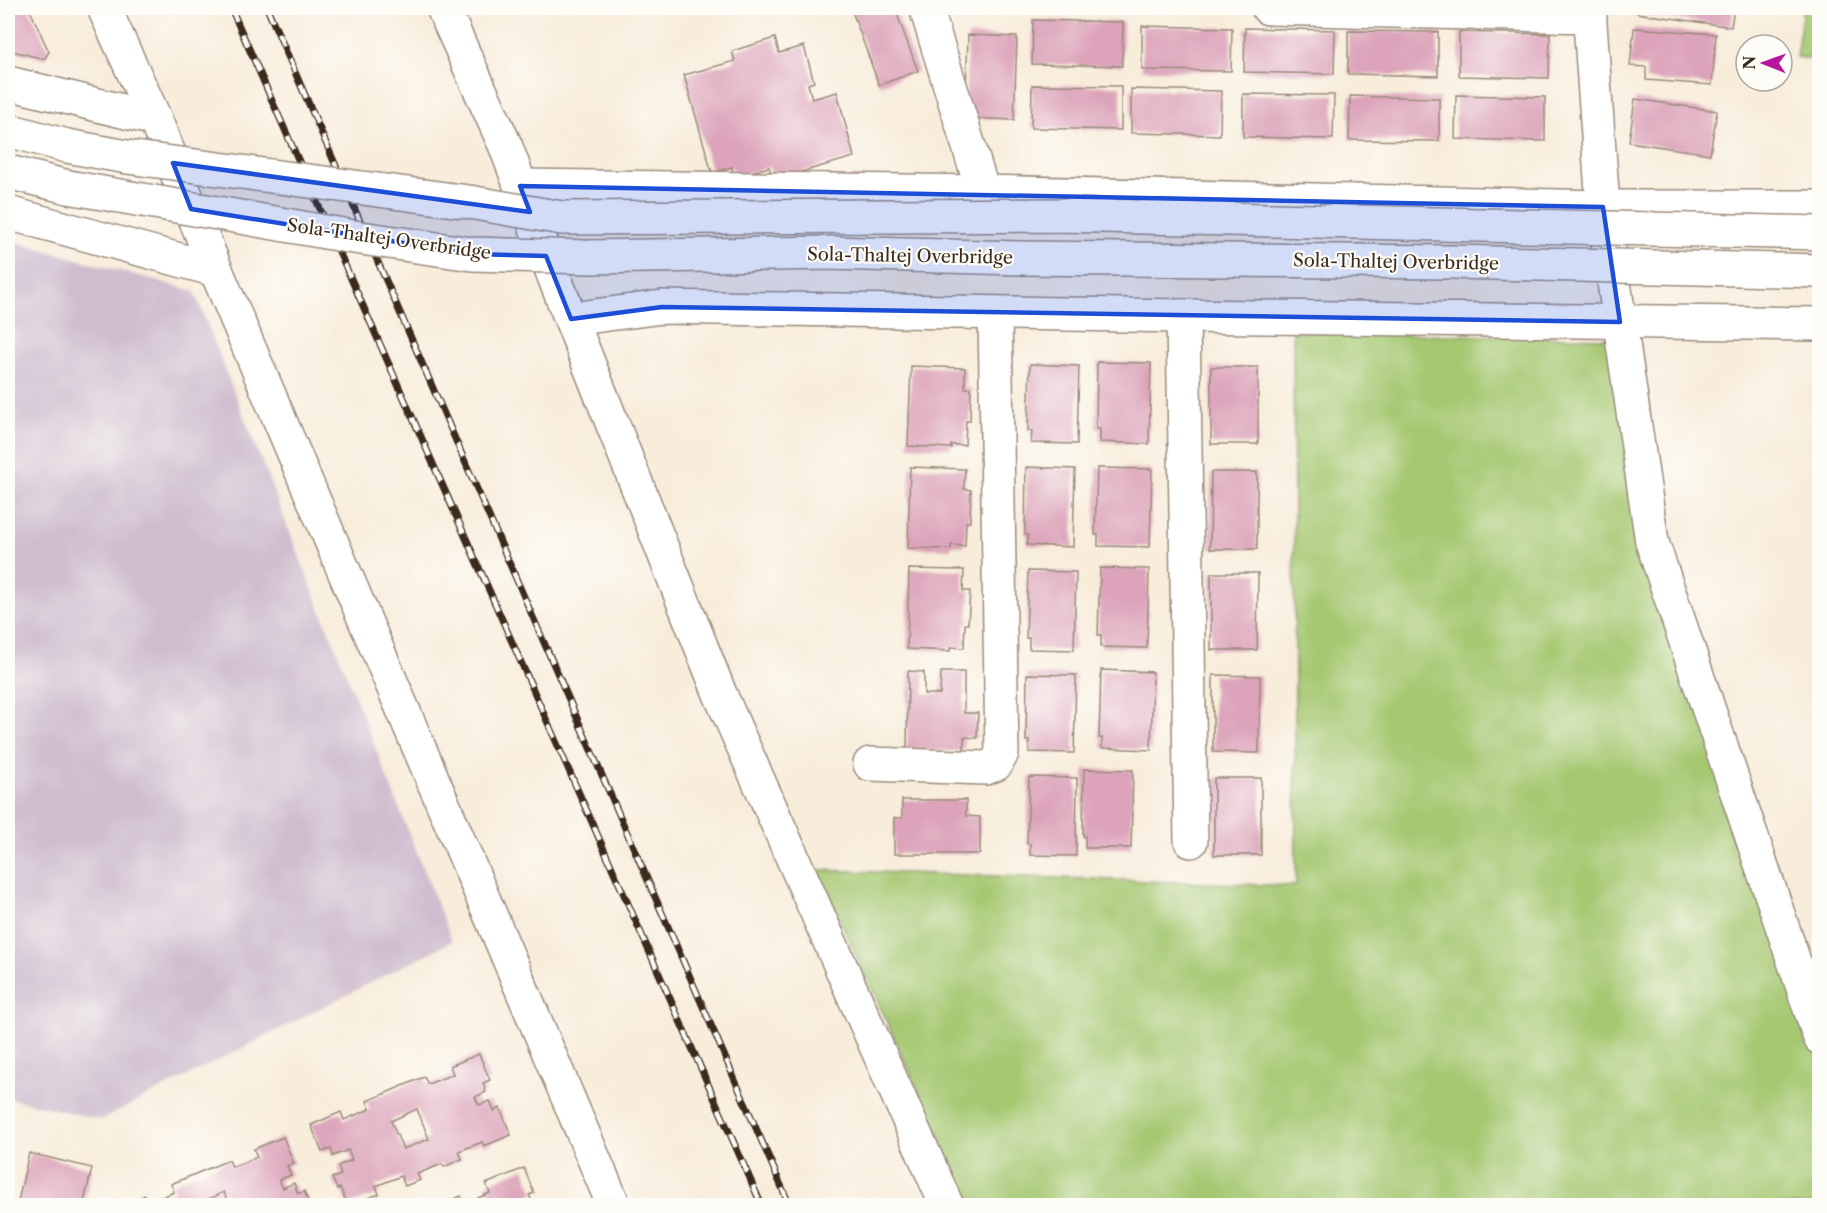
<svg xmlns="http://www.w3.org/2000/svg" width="1827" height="1213" font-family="'Libre Caslon Text',serif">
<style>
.industrial{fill:#cfbdcf}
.green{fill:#a5c871;stroke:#707948;stroke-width:1.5}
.building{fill:#dca3ba;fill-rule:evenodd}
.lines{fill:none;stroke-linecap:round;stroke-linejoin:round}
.minor-casing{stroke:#9a8b7c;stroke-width:36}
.minor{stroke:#fff;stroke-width:33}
.rail-casing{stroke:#3b2a1e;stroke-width:7}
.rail{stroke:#fdfcf7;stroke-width:4.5;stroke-dasharray:14;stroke-linecap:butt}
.minor-bridge-casing{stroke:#9a8b7c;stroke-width:36;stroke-linecap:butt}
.minor-bridge{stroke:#fff;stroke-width:33}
.marked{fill:#1d4ed8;fill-opacity:0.2;stroke:#1d4ed8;stroke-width:4.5;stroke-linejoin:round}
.labels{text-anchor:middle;stroke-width:4.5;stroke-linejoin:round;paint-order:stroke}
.street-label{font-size:18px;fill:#3b2a1e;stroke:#fdfcf7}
</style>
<rect width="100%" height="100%" fill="#fdfcf7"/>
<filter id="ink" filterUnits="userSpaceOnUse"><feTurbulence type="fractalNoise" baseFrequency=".0167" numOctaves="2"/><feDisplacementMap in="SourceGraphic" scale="12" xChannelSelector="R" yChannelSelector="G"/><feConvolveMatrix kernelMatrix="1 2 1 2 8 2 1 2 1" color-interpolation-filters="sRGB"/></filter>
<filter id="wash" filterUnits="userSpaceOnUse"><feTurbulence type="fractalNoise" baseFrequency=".008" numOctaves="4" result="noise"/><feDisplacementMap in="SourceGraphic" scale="24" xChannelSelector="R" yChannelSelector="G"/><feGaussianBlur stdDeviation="1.35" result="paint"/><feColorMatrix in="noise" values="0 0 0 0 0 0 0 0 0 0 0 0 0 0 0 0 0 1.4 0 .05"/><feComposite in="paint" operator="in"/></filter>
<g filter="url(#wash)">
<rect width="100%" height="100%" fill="#f8ecda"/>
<path class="industrial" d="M8 240 194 291 452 941 101 1120 8 1098Z"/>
<g class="green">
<path d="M1803 8H1819V60L1796 57Z"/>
<path d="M1293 332 1613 338 1645 544 1819 1062V1205H971L817 870 1296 886Z"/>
</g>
<g id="blocks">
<g class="building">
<path d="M8 8H29L49 52 44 59 8 50Z"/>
<path d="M851 8H882L884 13 895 9 918 71 879 85Z"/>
<path d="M1638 8H1734L1731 27 1637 13Z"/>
<path d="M1033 20 1123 22 1122 66 1032 64Z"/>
<path d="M1142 26 1232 28 1231 71 1142 70Z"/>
<path d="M1245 28 1335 30 1334 74 1244 72Z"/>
<path d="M1634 28 1716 34 1712 85 1646 80V67L1630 66Z"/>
<path d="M1348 31 1438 32V76L1348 74Z"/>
<path d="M1459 32 1550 34 1549 78 1459 76Z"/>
<path d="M968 35 1017 37 1014 120 965 118Z"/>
<path d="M775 38 779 53 804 46 814 82 808 84 812 99 837 92 854 157 773 180 769 167 734 177 732 167 712 173 684 75 735 61 732 51Z"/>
<path d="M1032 85 1121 86V130L1031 128Z"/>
<path d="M1131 89 1221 91 1220 135 1131 133Z"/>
<path d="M1243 94 1334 95 1333 139 1243 137Z"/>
<path d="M1456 95 1545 97V141L1455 139Z"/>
<path d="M1350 96 1439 98V141L1349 140Z"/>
<path d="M1635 99 1717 111 1710 154 1629 142Z"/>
<path d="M1097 362 1151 363 1149 444 1100 442V429H1096Z"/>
<path d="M1030 364 1079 366 1077 444 1031 443 1032 431H1028Z"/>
<path d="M911 366 965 368V388H971L970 421H966L965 445H951V448L908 446Z"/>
<rect x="1211" y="367" width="47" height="77"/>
<path d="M910 467 965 469 964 489 971 490 970 522H966L965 546 951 545V549L908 548Z"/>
<path d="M1026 467 1075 469 1073 547 1027 545 1028 535H1025Z"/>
<path d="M1097 468 1152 469 1150 547 1098 546V535H1095Z"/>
<path d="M1211 472H1257V549H1210Z"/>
<path d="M1100 568 1149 569 1147 648 1101 647V635H1098Z"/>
<path d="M909 569 964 570 963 591H970L968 624H965L964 648 950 647V651L907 649Z"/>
<path d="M1028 571 1076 572 1074 650 1029 649V638H1026Z"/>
<path d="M1211 573H1258L1257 650H1211Z"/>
<path d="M1101 670 1153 672 1151 750 1102 748V738H1099Z"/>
<path d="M908 671 924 672V694H940L941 672H964V713H978L977 738 964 737V751L907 750Z"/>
<path d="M1027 674 1076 675 1074 753 1029 752V741H1026Z"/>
<path d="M1213 675 1260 676 1259 753 1213 752Z"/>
<path d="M1084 769 1133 770 1131 848H1085V836H1083Z"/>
<path d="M1029 777 1077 778 1076 856 1030 855V844H1027Z"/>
<rect x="1214" y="778" width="47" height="77"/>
<path d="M902 800H966V816L980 817V854H894V818H902Z"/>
<path d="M479 1054 490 1080 483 1083 486 1092 475 1097 479 1105 490 1101 494 1111 500 1108 511 1135 484 1146 482 1142 459 1151 462 1159 444 1167 442 1164 417 1174 420 1180 405 1186 401 1176 376 1186 379 1194 348 1205 340 1188 337 1189 332 1178 341 1175 338 1166 352 1160 348 1150 333 1156 331 1149 322 1152 311 1125 341 1112 344 1120 370 1109 367 1101 424 1077 428 1084 453 1074 450 1066ZM417 1109 429 1139 403 1149 391 1121Z"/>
<path d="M283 1137 294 1163 287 1166 291 1175 279 1180 283 1188 294 1183 298 1194 304 1191 310 1206H229L224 1192 198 1204 199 1206H121L145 1195 148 1203 174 1192 171 1184 229 1160 232 1167 257 1157 254 1149Z"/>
<path d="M29 1153 92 1168 83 1206H17Z"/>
<path d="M524 1168 534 1193 529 1195 534 1206H481L478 1198 490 1193 486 1184Z"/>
<path d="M461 1196 465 1206H438Z"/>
</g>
</g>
</g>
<g filter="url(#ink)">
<use href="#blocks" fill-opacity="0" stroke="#9a8b7c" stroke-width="1.5"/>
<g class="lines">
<defs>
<g id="minor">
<path d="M104 8 155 119 216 270 614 1206"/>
<path d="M443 8 506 147 555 279 720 694 947 1206"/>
<path d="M926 8 983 192"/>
<path d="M1268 8 1590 16"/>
<path d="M1589 8 1603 207 1652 542 1820 1038"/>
<path d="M8 83 155 119"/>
<path d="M520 186 983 192 1603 207H1820"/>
<path d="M8 213 216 270"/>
<path d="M1183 316 1191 841"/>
<path d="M571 319 662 307 1183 316 1820 324"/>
<path d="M870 764 986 768 996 764 1002 753 995 313"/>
</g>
</defs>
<use href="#minor" class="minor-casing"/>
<use href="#minor" class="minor"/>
<defs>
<g id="rail">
<path d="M231 8 762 1206"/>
<path d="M267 8 790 1206"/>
</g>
</defs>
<use href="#rail" class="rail-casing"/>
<use href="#rail" class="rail"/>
<defs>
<g id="minor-bridge">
<path d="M8 130 67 146 127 157 469 202 562 218 1060 215 1820 233"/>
<path d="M8 172 68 187 354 237 472 254 588 257 829 253 1020 258 1452 262 1820 271"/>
</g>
</defs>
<use href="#minor-bridge" class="minor-bridge-casing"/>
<use href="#minor-bridge" class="minor-bridge"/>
</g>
</g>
<path class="marked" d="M173 163 530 212 520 186 1603 207 1620 322 662 307 571 319 546 256 472 254 191 209Z"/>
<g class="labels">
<g class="street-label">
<text transform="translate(389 239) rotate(8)" y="6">Sola-Thaltej Overbridge</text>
<text transform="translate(910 256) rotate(1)" y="6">Sola-Thaltej Overbridge</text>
<text transform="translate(1396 262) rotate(1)" y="6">Sola-Thaltej Overbridge</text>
</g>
</g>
<rect width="1827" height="1213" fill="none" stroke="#fdfcf7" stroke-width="30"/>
<g transform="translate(1764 63) rotate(271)"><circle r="28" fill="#fdfcf7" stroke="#afa8a0" stroke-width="1.5"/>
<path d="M0-4.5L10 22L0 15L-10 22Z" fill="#b5179e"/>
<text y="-9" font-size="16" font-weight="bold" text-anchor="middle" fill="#3b2a1e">N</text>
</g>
</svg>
